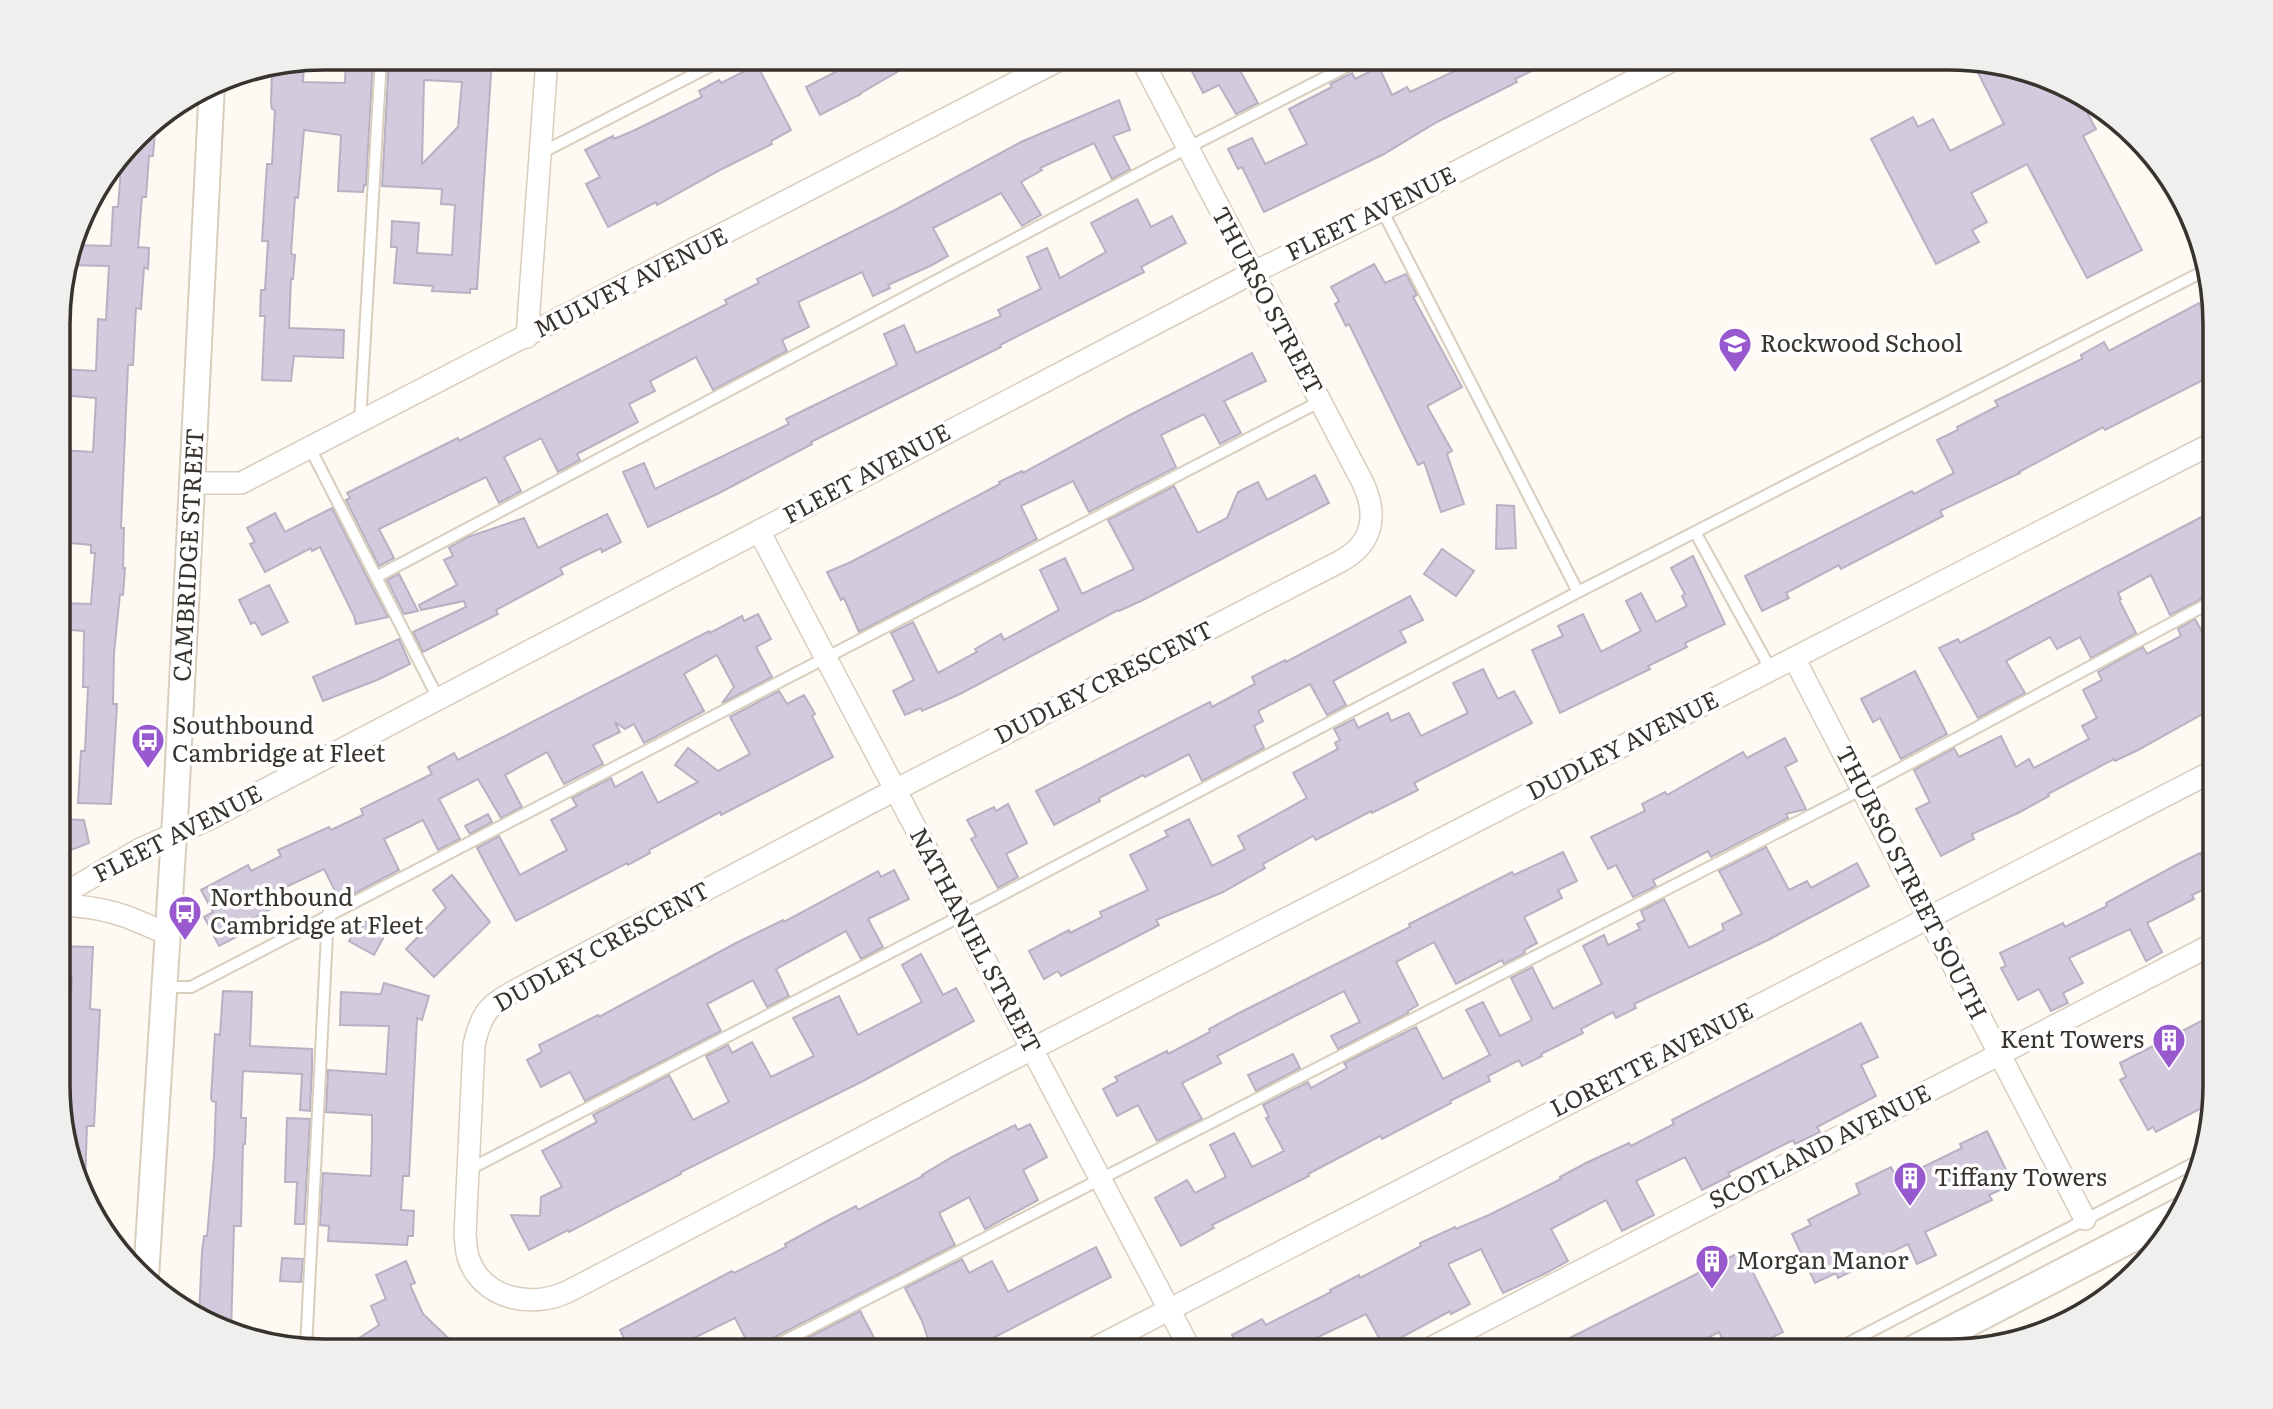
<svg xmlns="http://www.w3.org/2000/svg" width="2273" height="1409" font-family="Literata,serif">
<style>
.building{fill:#d3cbdd;stroke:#b8b1c2;stroke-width:2;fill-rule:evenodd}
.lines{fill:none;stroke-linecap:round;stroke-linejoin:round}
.service-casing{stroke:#d9cebd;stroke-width:14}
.minor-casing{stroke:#d9cebd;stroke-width:24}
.tertiary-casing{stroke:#d9cebd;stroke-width:28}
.secondary-casing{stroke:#d9cebd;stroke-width:32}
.path{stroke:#938e88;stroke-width:4.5;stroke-dasharray:3.5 3.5;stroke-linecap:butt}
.service{stroke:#fff;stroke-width:10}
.minor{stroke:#fff;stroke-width:21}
.tertiary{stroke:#fff;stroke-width:24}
.secondary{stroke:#fff;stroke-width:28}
.labels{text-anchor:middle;stroke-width:7;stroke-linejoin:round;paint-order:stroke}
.street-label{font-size:24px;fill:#38332d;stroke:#fff}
.poi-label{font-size:24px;fill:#38332d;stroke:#fff;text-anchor:start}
.rim{fill:none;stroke:#38332d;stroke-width:3.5}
</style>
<rect width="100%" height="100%" fill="#fef9f3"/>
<g class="building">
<path d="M346 58H373L366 185H364L363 192 338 191 341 135 304 130 298 198 295 197 291 254 295 255 293 279H291L289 328 344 330 343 358 294 356 291 381 262 380 265 316H260L261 290H265L268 241H262L267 164H272L275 110 272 109 271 104 272 68 304 62 303 82 345 83Z"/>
<path d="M389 58H492L477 289H470V293L432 291 433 286 394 283 397 247H391L392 221 419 223 417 253 452 255 455 205 441 204 442 189 382 186ZM424 80 462 82 458 127 422 164Z"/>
<path d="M863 58H921L861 93V94L820 115 806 87Z"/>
<path d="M1185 58H1233L1258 103 1236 114 1219 85 1203 93Z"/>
<path d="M1318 58H1345L1324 69Z"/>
<path d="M1467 58H1559L1515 79 1517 82 1437 122 1384 154 1264 212 1242 167 1238 169 1228 149 1252 138 1265 164 1307 144 1289 109 1332 87 1330 84 1352 73 1355 79 1379 67 1392 95 1407 87 1410 92 1470 64Z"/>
<path d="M1972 61 2018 67 2056 84 2061 94 2069 90 2077 94 2096 129 2083 136 2142 250 2087 278 2027 164 1971 193 1987 222 1972 230 1979 242 1936 264 1871 139 1913 117 1918 127 1933 119 1950 151 2004 124Z"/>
<path d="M757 65 791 130 771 141 772 144 722 169 657 205 656 202 608 227 586 184 600 177 585 150 613 136 614 139 633 131 702 97 699 91 719 80 721 83Z"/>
<path d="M1119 100 1130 130 1113 136 1130 169 1112 179 1094 143 1040 168 1042 170 1021 182 1041 215 1027 223 1022 226 1001 193 949 220 933 228 948 256 930 266 888 285 890 288 873 296 862 272 798 302 809 327 782 340 787 351 713 390 696 357 650 381 655 391 629 404 638 422 577 454 580 460 558 472 541 438 504 457 521 491 499 503 486 477 379 529 394 558 379 566 346 500 350 498 347 493 458 438 459 441 727 304 725 300 759 283 757 279 895 210 1021 142Z"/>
<path d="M156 119 153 156H149L146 197H142L138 247 149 248 148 269 144 267 141 309 136 308 133 365H128L121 528H124L123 568H125L123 595 120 594 114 653 113 704H117L111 804 78 803 81 751H85L88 687H83L84 631 60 629V603L91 604 95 553H91V545L60 542V450L93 452 96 398 60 395V369L96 371 98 319 106 320 109 266 68 265 73 245 111 246 113 207H118L121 169H124L125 154 148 124Z"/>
<path d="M1137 199 1151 227 1172 216 1186 243 1141 267 1144 272 1000 345 1001 347 811 442 812 444 719 493 648 527 623 472 644 463 655 489 789 424 786 419 897 365 884 334 904 325 916 353 1001 316 998 310 1041 289 1027 257 1047 248 1060 278 1106 252 1091 223Z"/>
<path d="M1374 264 1385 283 1406 274 1417 295 1413 297 1462 387 1427 406 1452 451 1447 454 1464 504 1441 512 1424 462 1418 465 1349 324 1346 326 1335 304 1339 301 1331 287Z"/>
<path d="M2199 303 2215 332V374L2105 430 2103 427 2019 472 2020 473 1940 511 1943 516 1841 569 1839 565 1786 593 1789 598 1762 611 1745 576 1912 491 1914 494 1954 473 1937 440 1958 430 1957 427 1998 406 1995 401 2082 359 2081 355 2104 342 2109 351Z"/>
<path d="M1252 353 1266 381 1224 401 1241 433 1220 444 1204 414 1161 435 1176 467 1089 512 1073 481 1021 506 1037 539 859 632 844 598 841 600 827 572 851 562 1000 484 999 482 1022 471 1023 473 1128 416Z"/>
<path d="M1315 475 1329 503 1143 600 1119 611 1118 610 960 694 922 711 921 708 905 715 893 691 914 680 891 633 913 622 938 673 977 652 975 649 1001 634 1004 640 1059 610 1040 570 1065 558 1082 594 1134 569 1108 520 1174 486 1198 533 1227 518 1238 492 1258 482 1267 500Z"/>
<path d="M1497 505 1514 506 1516 548 1496 549Z"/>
<path d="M332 508 369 581 388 617 356 624 354 616 320 547 312 551 311 548 265 572 250 544 255 542 247 528 275 513 285 532Z"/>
<path d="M2215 510V592L2170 615 2151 575 2118 593 2121 599 2119 600 2136 633 2091 658 2080 637 2057 649 2050 637 2006 661 2025 693 1978 718 1939 648 1958 639 1960 643Z"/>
<path d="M607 514 621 542 602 552 601 548 560 568 563 574 496 610 498 614 423 652 413 632 466 607 464 601 421 610 419 605 457 585 444 560 453 556 449 548 468 537 524 518 538 548Z"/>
<path d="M1442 549 1474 571 1456 596 1424 574Z"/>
<path d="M1693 556 1725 624 1685 643 1687 647 1648 666 1650 669 1560 713 1532 650 1563 636 1558 626 1583 614 1601 652 1641 631 1626 601 1641 593 1656 622 1687 606 1682 596 1685 594 1671 568Z"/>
<path d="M399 574 418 611 404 614 387 580Z"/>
<path d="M269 585 288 622 262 635 255 622 251 624 239 600Z"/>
<path d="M1410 596 1423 620 1400 631 1406 642 1333 681 1346 705 1327 715 1310 684 1258 711 1263 721 1254 726 1264 748 1202 781 1189 754 1145 777 1143 775 1099 798 1100 801 1054 825 1036 791 1210 702 1212 707 1255 684 1252 677 1285 660 1286 662Z"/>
<path d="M758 614 771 639 756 647 772 677 722 703 734 687 717 655 684 674 704 711 644 743 634 724 625 729 615 722 620 732 593 745 603 764 564 784 547 752 505 775 522 807 501 818 478 779 439 799 460 839 438 850 423 820 384 839 399 870 340 901 324 869 273 893 279 904 249 921 253 928 219 946 204 917 213 912 201 890 248 865 251 871 281 856 278 850 329 827 331 830 363 815 361 809 432 774 428 767 454 753 458 760 709 631 710 633 742 616 744 621Z"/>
<path d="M2195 619 2215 655V707L2138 750 2115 761 2114 759 2048 794 2049 796 2020 812 1972 834 1974 839 1941 856 1916 809 1930 802 1914 770 1954 748 1959 757 2001 736 2016 767 2029 759 2034 768 2089 739 2082 726 2097 718 2083 690 2102 680 2098 672 2143 647 2147 654 2181 636 2178 629Z"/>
<path d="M399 639 410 664 377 680 323 701 313 677Z"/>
<path d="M1483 669 1498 699 1514 691 1532 723 1414 783 1418 790 1372 813 1371 811 1316 840 1313 836 1263 864 1265 868 1223 892 1156 920 1159 925 1061 976 1058 971 1044 979 1029 951 1069 930 1070 933 1102 917 1100 912 1148 890 1130 855 1168 836 1165 831 1189 819 1212 866 1245 849 1238 836 1307 798 1293 773 1338 749 1335 743 1340 740 1334 729 1354 719 1358 728 1388 713 1391 721 1409 713 1421 736 1468 713 1453 683Z"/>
<path d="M1915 671 1947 734 1901 759 1880 718 1873 722 1861 699Z"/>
<path d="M779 691 787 704 804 695 815 714 812 716 833 757 721 815 720 812 649 850 650 853 628 865 627 863 516 921 477 848 499 836 520 875 567 850 551 820 577 806 572 798 611 778 615 787 642 772 658 803 698 782 675 765 688 748 718 771 750 754 730 717Z"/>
<path d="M1785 738 1797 761 1785 767 1806 809 1786 814 1788 818 1711 857 1708 851 1653 880 1656 886 1633 897 1616 865 1608 869 1591 837 1645 811 1642 804 1665 792 1667 795 1743 752 1747 758Z"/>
<path d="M1008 804 1027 843 1006 854 1018 877 998 888 971 839 976 836 967 820 994 807 996 811Z"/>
<path d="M488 814 492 822 470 834 465 826Z"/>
<path d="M60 819 84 820 89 843 71 850H60Z"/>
<path d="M1766 847 1789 890 1807 881 1811 888 1857 863 1869 886 1770 939 1634 1004 1636 1008 1616 1018 1613 1012 1581 1029 1583 1033 1541 1054 1542 1056 1522 1066 1519 1060 1488 1076 1490 1081 1450 1101 1451 1103 1382 1139 1380 1136 1308 1174 1309 1176 1212 1225 1214 1228 1181 1246 1155 1198 1187 1180 1195 1193 1226 1177 1210 1145 1234 1133 1252 1167 1284 1151 1266 1118 1269 1117 1263 1105 1308 1082 1311 1088 1347 1068 1344 1063 1416 1027 1443 1079 1490 1055 1466 1010 1483 1002 1500 1036 1532 1020 1511 978 1532 967 1553 1009 1602 984 1583 946 1604 935 1608 945 1640 929 1637 924 1645 920 1641 911 1664 899 1689 948 1724 930 1722 924 1742 914 1719 871Z"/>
<path d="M2215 851V884L2192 895 2194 899 2147 923 2162 952 2146 961 2130 929 2069 958 2083 983 2063 993 2068 1003 2051 1011 2039 989 2018 1000 2001 968 2006 966 2000 953 2063 923 2065 927 2107 906 2106 903 2178 864 2200 853 2202 857Z"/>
<path d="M1563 852 1577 881 1558 890 1562 898 1524 917 1537 943 1524 950 1525 953 1504 964 1502 960 1456 984 1434 942 1396 962 1418 1005 1408 1011V1013L1338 1049 1331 1036 1360 1022 1344 991 1217 1056 1221 1063 1182 1083 1202 1119 1157 1141 1138 1105 1117 1116 1103 1089 1118 1081 1115 1077 1167 1051 1168 1054 1210 1032 1209 1029 1239 1013 1410 927 1409 924 1512 872 1514 875Z"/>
<path d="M894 870 909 899 868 919 883 947 861 959 846 931 776 969 789 996 767 1007 753 980 707 1004 721 1031 585 1101 570 1072 541 1087 527 1060 542 1052 539 1045 598 1015 599 1017 736 943 783 920 784 922 878 871 881 877Z"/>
<path d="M452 875 490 922 434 977 406 949 446 908 433 890Z"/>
<path d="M361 919 386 933 374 955 349 941Z"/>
<path d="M60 946 93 947 90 1009 100 1010 94 1126H87L85 1186 68 1141V1125L64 1124 72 976H60Z"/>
<path d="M921 954 943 995 956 988 974 1021 863 1081 681 1172V1174L569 1232 568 1230 529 1250 511 1215 540 1216 541 1197 562 1187 542 1151 597 1122 593 1115 669 1075 693 1120 729 1102 706 1056 728 1045 732 1053 752 1042 771 1077 814 1056 793 1018 839 996 858 1035 922 1002 902 965Z"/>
<path d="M384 983 429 996 422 1020 417 1018 409 1176H403L401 1210 414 1211 413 1236H408L407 1245 328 1241 329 1226 320 1225 323 1173 371 1176 372 1139V1115L326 1112 328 1070 386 1074 389 1026 340 1025 341 992 381 994Z"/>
<path d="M223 991 252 992 250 1046 312 1049V1068L310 1111 300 1110 302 1074 243 1071 241 1118H246L245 1144H243L241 1226H234L231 1333 199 1318 202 1251 204 1236H207L214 1157 216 1102 212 1101 211 1098 215 1034 220 1035Z"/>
<path d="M2215 1014V1101L2156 1132 2153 1127 2148 1130 2120 1080 2126 1077 2120 1063Z"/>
<path d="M1861 1023 1878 1057 1861 1065 1876 1096 1817 1127 1820 1132 1795 1144 1793 1140 1728 1173 1730 1176 1702 1190 1685 1157 1636 1181 1654 1215 1622 1231 1606 1200 1551 1229 1568 1261 1546 1273 1503 1293 1481 1249 1448 1264 1470 1304 1451 1314 1450 1311 1384 1347 1366 1314 1289 1351H1241L1232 1335 1262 1319 1266 1325 1331 1292 1330 1290 1359 1275 1360 1278 1421 1246 1420 1243 1455 1227 1456 1229 1489 1215 1561 1179 1560 1177 1586 1163 1629 1143 1631 1146 1674 1124 1672 1120Z"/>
<path d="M1293 1054 1300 1068 1256 1091 1248 1075Z"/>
<path d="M287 1118 310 1119 304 1224H295L297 1182H285Z"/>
<path d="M1030 1124 1047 1157 1023 1170 1038 1200 985 1229 969 1197 939 1213 955 1245 761 1344 757 1351H752L735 1318 667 1351H595L624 1338 620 1330 732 1271 734 1273 786 1247 785 1244 829 1220 856 1206 858 1210 923 1176 922 1175 954 1156 1015 1125 1018 1130Z"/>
<path d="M1987 1131 2013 1184 1989 1195 1992 1200 1925 1232 1936 1255 1917 1264 1908 1244 1838 1278 1836 1273 1815 1283 1792 1234 1811 1225 1808 1220 1860 1194 1856 1184 1891 1167 1895 1175 1910 1167 1913 1172 1962 1148 1960 1144Z"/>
<path d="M1096 1247 1111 1277 989 1340 987 1338 960 1351H932L922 1321 905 1288 962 1259 969 1273 992 1261 1008 1292Z"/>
<path d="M1742 1251 1783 1332 1745 1351H1729L1719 1332 1682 1351H1544Z"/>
<path d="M282 1258 303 1259 301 1282 280 1281Z"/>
<path d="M406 1261 415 1283 410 1285 423 1314 462 1351H339L379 1325 371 1306 386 1299 376 1275Z"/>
<path d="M860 1311 881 1351H782Z"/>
</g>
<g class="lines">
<defs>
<g id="service">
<path d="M541 153 726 58"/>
<path d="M1382 210 1578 592"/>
<path d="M360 422 381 58"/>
<path d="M310 448 439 700"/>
<path d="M1695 532 1771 670"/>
<path d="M376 577 1187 148 1363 58"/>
<path d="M164 987H191L1319 402"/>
<path d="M468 1170 990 901 1578 592 2204 271"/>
<path d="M306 1348 328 914"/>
<path d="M765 1351 1862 789 2215 600"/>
<path d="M1833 1351 2204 1158"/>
</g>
<g id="minor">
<path d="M1141 58 1363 483C1378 516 1373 543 1341 561L870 803 520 988C490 1005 482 1009 474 1045L465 1235C466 1242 466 1250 468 1257 482 1300 533 1309 569 1291L999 1066 2215 442"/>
<path d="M527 337 547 58"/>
<path d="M193 483H241L1063 58"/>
<path d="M759 531 1191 1351"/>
<path d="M1794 658 2085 1219"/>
<path d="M60 896 140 849 205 821 1252 273 1382 210 1677 58"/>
<path d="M60 905C106 907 126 915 167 934"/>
<path d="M1089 1351 2215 770"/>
<path d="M1425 1351 2215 943"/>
</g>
<path id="tertiary" d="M146 1277 176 803 212 84"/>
<path id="secondary" d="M1912 1351 2181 1212"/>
</defs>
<use href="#service" class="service-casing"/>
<use href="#minor" class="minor-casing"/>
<use href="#tertiary" class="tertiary-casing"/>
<use href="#secondary" class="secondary-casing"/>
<path class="path" d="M2086 109 2098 103"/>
<use href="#service" class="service"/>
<use href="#minor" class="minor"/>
<use href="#tertiary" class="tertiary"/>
<use href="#secondary" class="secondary"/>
</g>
<defs>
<symbol id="school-pin" viewBox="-11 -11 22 30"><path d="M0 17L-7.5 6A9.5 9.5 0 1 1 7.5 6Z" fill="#9858ce" stroke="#fff"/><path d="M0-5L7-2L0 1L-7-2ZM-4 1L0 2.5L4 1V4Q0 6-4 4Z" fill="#fff"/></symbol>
<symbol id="bus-pin" viewBox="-11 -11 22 30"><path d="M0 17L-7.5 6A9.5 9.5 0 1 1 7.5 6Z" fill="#9858ce" stroke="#fff"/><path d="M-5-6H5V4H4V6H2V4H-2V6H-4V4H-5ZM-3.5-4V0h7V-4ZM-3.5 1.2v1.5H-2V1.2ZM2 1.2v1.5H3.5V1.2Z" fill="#fff"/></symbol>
<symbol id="building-pin" viewBox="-11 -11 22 30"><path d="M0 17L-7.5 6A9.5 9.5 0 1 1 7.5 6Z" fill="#9858ce" stroke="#fff"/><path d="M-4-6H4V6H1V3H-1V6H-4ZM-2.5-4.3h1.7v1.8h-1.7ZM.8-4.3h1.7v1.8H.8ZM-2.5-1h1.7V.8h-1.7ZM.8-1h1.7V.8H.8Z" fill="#fff"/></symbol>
</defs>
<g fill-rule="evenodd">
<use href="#school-pin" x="1716" y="325" width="38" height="52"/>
<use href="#bus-pin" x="129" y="721" width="38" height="52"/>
<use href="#bus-pin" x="166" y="893" width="38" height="52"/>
<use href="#building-pin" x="2150" y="1021" width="38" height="52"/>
<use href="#building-pin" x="1891" y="1159" width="38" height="52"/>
<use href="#building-pin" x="1693" y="1242" width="38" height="52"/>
</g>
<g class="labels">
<g class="street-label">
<text transform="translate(1371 214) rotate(-26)" y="8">FLEET AVENUE</text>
<text transform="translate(631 283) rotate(-27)" y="8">MULVEY AVENUE</text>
<text transform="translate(1267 301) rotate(62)" y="8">THURSO STREET</text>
<text transform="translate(867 474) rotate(-28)" y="8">FLEET AVENUE</text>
<text transform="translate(189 555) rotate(-87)" y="8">CAMBRIDGE STREET</text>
<text transform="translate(1104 683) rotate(-27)" y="8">DUDLEY CRESCENT</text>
<text transform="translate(1623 746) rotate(-27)" y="8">DUDLEY AVENUE</text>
<text transform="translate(178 834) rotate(-27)" y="8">FLEET AVENUE</text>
<text transform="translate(1911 883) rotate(63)" y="8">THURSO STREET SOUTH</text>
<text transform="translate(975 941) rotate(62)" y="8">NATHANIEL STREET</text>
<text transform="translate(602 947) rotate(-29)" y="8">DUDLEY CRESCENT</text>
<text transform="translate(1652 1060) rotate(-27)" y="8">LORETTE AVENUE</text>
<text transform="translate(1820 1147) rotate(-27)" y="8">SCOTLAND AVENUE</text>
</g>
<g class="poi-label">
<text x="1760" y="352">Rockwood School</text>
<text x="172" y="734">Southbound<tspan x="172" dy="28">Cambridge at Fleet</tspan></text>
<text x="210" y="906">Northbound<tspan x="210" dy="28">Cambridge at Fleet</tspan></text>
<text x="2144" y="1048" text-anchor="end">Kent Towers</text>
<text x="1934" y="1186">Tiffany Towers</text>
<text x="1736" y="1269">Morgan Manor</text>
</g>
</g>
<path d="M0 0H2273V1409H0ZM324 70H1949A254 254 0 0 1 2203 324V1085A254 254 0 0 1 1949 1339H324A254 254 0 0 1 70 1085V324A254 254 0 0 1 324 70Z" fill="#efefee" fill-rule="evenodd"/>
<path class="rim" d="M324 70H1949A254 254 0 0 1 2203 324V1085A254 254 0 0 1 1949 1339H324A254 254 0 0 1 70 1085V324A254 254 0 0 1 324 70Z"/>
</svg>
